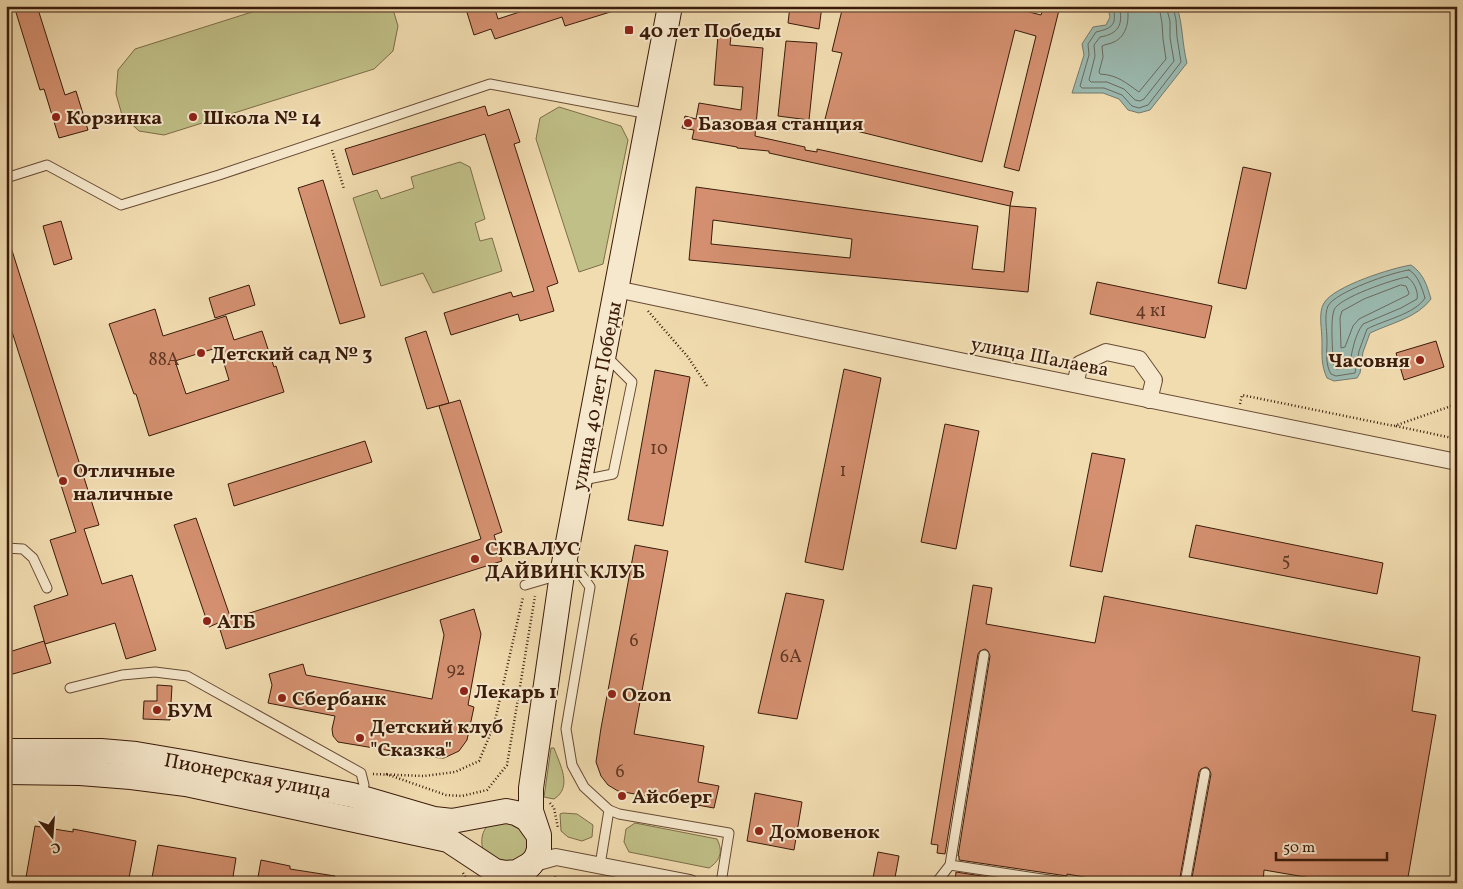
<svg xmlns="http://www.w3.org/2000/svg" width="1463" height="889" font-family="Vollkorn,serif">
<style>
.green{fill:#c0bf87;stroke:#7d6d48}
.water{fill:#9bbab1;stroke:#747a6e}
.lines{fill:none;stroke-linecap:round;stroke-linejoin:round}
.shore{stroke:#6a6a5e;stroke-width:1}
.building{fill:#d49070;stroke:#3a1b0a;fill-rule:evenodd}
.lane-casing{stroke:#684b34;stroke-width:11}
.street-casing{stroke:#684b34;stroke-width:18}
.secondary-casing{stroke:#3a1b0a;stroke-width:26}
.path{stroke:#3a1b0a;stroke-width:2.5;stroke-dasharray:1 2.5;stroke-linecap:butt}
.lane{stroke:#f6e8cc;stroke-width:9}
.street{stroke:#f6e8cc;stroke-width:16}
.secondary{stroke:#f6e8cc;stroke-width:24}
.poi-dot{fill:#8f2418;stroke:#f6e8cc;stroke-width:2}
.labels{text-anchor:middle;stroke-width:4;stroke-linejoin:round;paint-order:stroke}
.number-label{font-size:18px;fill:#603824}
.poi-label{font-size:20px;font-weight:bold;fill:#3a1b0a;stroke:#f6e8cc;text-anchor:start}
.street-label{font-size:20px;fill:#3a1b0a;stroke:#f6e8cc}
</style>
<rect width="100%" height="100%" fill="#f1dcb0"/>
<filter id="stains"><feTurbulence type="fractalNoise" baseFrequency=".004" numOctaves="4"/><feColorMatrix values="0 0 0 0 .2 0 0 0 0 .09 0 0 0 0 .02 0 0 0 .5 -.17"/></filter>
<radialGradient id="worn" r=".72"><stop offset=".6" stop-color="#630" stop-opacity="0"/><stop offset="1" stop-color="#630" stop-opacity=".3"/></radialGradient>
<g class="green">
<path d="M271 6H392L398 26 393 51 374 69 164 135 139 131 122 115 116 94 118 70 135 49Z"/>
<path d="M559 107 621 126 628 140 603 264 579 272 536 139 540 118Z"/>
<path d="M460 162 470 167 485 219 475 223 480 241 492 238 502 271 433 293 423 273 381 286 353 198 377 190 381 199 414 188 411 177Z"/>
<path d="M551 748H554C560 765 573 787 554 799L544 797Z"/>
<path d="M563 813 577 814 593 825 592 837 582 841 568 837 561 831 560 814Z"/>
<path d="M499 817 528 828V853L508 866 483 850C479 835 485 824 499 817Z"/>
<path d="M635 823 717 839C723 851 721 860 709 868L629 852 624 842 626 829Z"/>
</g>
<g class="water">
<path d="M1110 6 1177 7C1183 25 1182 44 1187 63L1150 110 1139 113 1128 110 1119 99 1103 93H1072L1084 55 1082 44 1093 27 1106 25 1110 17 1108 8Z"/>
<path d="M1411 265C1423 273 1427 285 1431 299 1417 318 1391 323 1370 333L1363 352 1360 373 1357 378 1334 381 1327 378C1321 365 1322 355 1322 341 1322 330 1318 312 1324 303 1334 286 1392 268 1411 265Z"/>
</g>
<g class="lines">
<g class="shore">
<path d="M1113 6C1117 25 1113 28 1096 32L1088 44 1089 55 1080 86 1082 88H1104L1122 95 1132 106 1139 108 1148 105 1181 62 1177 37 1176 20 1173 6"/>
<path d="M1119 6C1124 25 1118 34 1100 37L1094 45 1095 56 1089 80 1091 82H1107L1124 89 1135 100 1140 101 1144 99 1174 61 1170 38V21L1166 6"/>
<path d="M1127 6C1130 19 1127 36 1114 42 1110 44 1106 44 1102 46L1103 57 1099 72 1100 74C1118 75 1126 83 1139 92L1166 59 1163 39 1162 23 1159 6"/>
<path d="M1409 270C1418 275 1422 288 1425 298 1415 314 1384 320 1367 329L1359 351 1355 373 1336 376 1331 374C1325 364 1327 352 1327 340 1327 330 1324 315 1328 306 1335 292 1393 272 1409 270Z"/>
<path d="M1407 277C1413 280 1419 292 1417 299L1401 308 1363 324C1354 336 1352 353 1349 367L1336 369 1333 364C1333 351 1330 321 1334 310 1338 298 1394 279 1407 277Z"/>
<path d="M1401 285 1406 286 1409 293 1408 295 1359 319 1353 326 1345 347 1341 348 1340 318 1342 311 1364 299Z"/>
</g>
</g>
<g class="building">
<path d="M14 6H37L65 95 76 91 88 130 59 138 44 89 40 90Z"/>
<path d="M465 6H494L498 19 538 6H620V9L565 26 562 17 495 39 491 29 474 35Z"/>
<path d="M790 6H822L819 29 788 23Z"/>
<path d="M843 6H1006L1041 15 1044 6H1060L1019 171 1004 167 1036 36 1015 30 982 162 824 123 842 53 832 51Z"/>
<path d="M718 35 731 36 730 45 763 48 755 136 805 147V150L817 152V149L1013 192 1010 206 769 153V151L737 148V147L692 139 694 130 682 128 685 116 696 119 699 103 741 110 743 87 714 85Z"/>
<path d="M786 41 817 43 809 120 778 116Z"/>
<path d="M485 106 488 116 509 109 520 142 514 144 558 283 547 287 554 311 520 321 518 314 451 335 444 313 511 292 513 297 534 291 485 134 353 175 345 149Z"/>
<path d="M1243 167 1271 173 1246 289 1218 283Z"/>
<path d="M323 180 365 317 340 324 298 188Z"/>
<path d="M696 187 978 226 972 269 1004 272 1010 206 1036 208 1028 292 689 260ZM713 220 852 239 850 258 711 244Z"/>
<path d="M61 221 72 259 54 265 43 226Z"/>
<path d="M6 241H9L99 525 84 529 102 584 132 575 156 650 126 659 115 623 45 644 34 606 68 595 50 540 76 532 6 313Z"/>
<path d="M1097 282 1212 306 1205 338 1090 314Z"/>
<path d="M249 285 255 305 215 318 209 298Z"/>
<path d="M155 309 163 336 226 316 234 340 262 331 274 367 276 366 284 392 149 436 136 394H134L109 324ZM219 347 229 380 186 394 175 361Z"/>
<path d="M426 331 449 403 427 409 405 338Z"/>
<path d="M1436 341 1444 367 1404 380 1396 353Z"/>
<path d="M844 369 881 378 843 570 805 562Z"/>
<path d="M655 370 690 377 663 526 628 520Z"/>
<path d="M460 400 502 532 494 535 502 561 226 649 218 623 209 627 174 525 196 518 231 619 481 539 439 406Z"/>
<path d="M945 424 979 431 956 549 921 542Z"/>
<path d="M365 441 372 462 234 506 228 484Z"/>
<path d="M1092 453 1125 459 1102 572 1070 566Z"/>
<path d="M1196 525 1383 563 1377 594 1189 557Z"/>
<path d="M635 545 668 551 634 734 704 746 698 782 719 786 714 808 618 791 608 785 601 776 596 762 601 728Z"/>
<path d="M973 585 992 588 986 624 1095 643 1104 596 1420 657 1412 711 1436 715 1407 883H1340L1264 870 1263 883H1191L1211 774 1209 769 1206 767 1201 769 1199 772 1179 883H1118L1067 874V876L959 860V856H958L990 656 988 651 985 649 980 651 978 654 945 854 937 853 938 845 931 844Z"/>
<path d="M786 593 824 600 797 719 758 713Z"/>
<path d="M474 609 481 634 468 705 474 707 467 740 459 751 444 758 428 757 338 742 333 736 332 729 335 716 268 703 272 685 269 674 303 664 306 675 432 699 444 635 440 620Z"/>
<path d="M44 641 51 663 6 676V653Z"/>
<path d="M157 685 172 686 170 720 143 719 144 701H157Z"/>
<path d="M755 793 802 802 794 850 747 841Z"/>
<path d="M35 826 73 832V829L136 841 128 883H25Z"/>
<path d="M158 845 236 858 232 883H151Z"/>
<path d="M878 852 899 856 894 883H872Z"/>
<path d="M261 860 290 866V869L335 876V883H257Z"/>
<path d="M956 872 1026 883H955Z"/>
</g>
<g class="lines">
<defs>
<g id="lane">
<path d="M6 178 47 165 121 205 219 175 490 84 649 114"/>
<path d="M583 480 613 474 632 382 607 357"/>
<path d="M6 548 23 549 33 558 47 588"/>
<path d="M569 558 590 587 566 729 572 765 584 787 609 810 619 814 729 833 721 883"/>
<path d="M525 585 559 575"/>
<path d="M70 688 122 675 155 672 187 676 361 773 364 785 362 791 357 793"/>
<path d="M600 865 609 810"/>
<path d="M950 865 1069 883"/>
<path d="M936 883 950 865 984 655"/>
<path d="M1185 883 1205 773"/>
</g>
<g id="street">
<path d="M616 289C896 349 1176 405 1457 462"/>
<path d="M1075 384 1080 364 1106 352 1139 359 1154 380 1149 400"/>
<path d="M531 864 556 857 690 883"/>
</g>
<g id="secondary">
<path d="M6 751H101L136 754 189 763 352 795 434 819 452 821 506 811 516 813 527 819 537 833"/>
<path d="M6 772 80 773 131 777 186 784 448 840 495 871 506 873 517 872 531 864"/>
<path d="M515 883 536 858 539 850V835L531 811V788L562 574 670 6"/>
</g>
</defs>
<use href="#lane" class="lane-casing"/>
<use href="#street" class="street-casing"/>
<use href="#secondary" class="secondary-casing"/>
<g class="path">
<path d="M332 150 344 189"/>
<path d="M648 311 688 357 707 386"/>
<path d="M1240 404 1242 395 1394 426 1457 404"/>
<path d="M1396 426 1457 439"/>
<path d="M373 774 424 776 455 772 479 761 494 725 523 597"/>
<path d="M386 774 446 795 462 796 487 790 507 765 535 596"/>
<path d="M550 803 554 808 558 828"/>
<path d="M463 873 469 883"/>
<path d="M555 876 556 883"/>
</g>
<use href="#lane" class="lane"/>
<use href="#street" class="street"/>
<use href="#secondary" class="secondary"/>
</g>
<g class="poi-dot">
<rect x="624" y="25" width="10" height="10" rx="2.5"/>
<circle cx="56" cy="117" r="5"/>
<circle cx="193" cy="117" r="5"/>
<circle cx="688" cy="123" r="5"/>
<circle cx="201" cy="353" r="5"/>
<circle cx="1420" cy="360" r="5"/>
<circle cx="63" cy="481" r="5"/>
<circle cx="475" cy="559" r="5"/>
<circle cx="207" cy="621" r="5"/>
<circle cx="464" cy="691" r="5"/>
<circle cx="612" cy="694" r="5"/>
<circle cx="282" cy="698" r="5"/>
<circle cx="157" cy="710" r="5"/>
<circle cx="360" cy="738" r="5"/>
<circle cx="622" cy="796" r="5"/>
<circle cx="759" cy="831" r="5"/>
</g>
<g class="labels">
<g class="number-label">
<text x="1151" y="316">4 к1</text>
<text x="164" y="365">88А</text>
<text x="659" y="454">10</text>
<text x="843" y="476">1</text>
<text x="1286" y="566">5</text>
<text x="634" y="646">6</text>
<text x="791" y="662">6А</text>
<text x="456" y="675">92</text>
<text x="620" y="777">6</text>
</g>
<g class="poi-label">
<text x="639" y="37">40 лет Победы</text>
<text x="66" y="124">Корзинка</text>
<text x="203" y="124">Школа № 14</text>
<text x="698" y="130">Базовая станция</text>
<text x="211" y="360">Детский сад № 3</text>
<text x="1410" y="367" text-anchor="end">Часовня</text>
<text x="73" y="477">Отличные<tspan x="73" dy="23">наличные</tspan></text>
<text x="485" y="555">СКВАЛУС<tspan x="485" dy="23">ДАЙВИНГ КЛУБ</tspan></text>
<text x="217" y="628">АТБ</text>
<text x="474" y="698">Лекарь 1</text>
<text x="622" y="701">Ozon</text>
<text x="292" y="705">Сбербанк</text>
<text x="167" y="717">БУМ</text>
<text x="370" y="733">Детский клуб<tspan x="370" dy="23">"Сказка"</tspan></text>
<text x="632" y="803">Айсберг</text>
<text x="769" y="838">Домовенок</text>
</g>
<g class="street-label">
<text transform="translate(1040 356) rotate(11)" y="7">улица Шалаева</text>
<text transform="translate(596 396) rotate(-79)" y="7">улица 40 лет Победы</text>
<text transform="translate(248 775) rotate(11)" y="7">Пионерская улица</text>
</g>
</g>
<rect width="1463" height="889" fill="none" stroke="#f1dcb0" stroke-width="25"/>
<rect x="8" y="8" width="1448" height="874" fill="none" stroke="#3a1b0a" stroke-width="2.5"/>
<rect x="12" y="12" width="1438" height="864" fill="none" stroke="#3a1b0a"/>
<g transform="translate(52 836) rotate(163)" stroke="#f6e8cc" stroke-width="4" paint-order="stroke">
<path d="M0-4L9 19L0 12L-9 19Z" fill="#3a1b0a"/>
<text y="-8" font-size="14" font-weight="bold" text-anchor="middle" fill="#3a1b0a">С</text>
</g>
<path d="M1276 852v8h111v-8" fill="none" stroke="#3a1b0a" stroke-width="2.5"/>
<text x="1283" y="852" font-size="15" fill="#3a1b0a" stroke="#f6e8cc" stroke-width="4" paint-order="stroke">50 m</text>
<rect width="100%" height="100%" filter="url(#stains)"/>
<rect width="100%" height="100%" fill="url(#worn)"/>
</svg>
